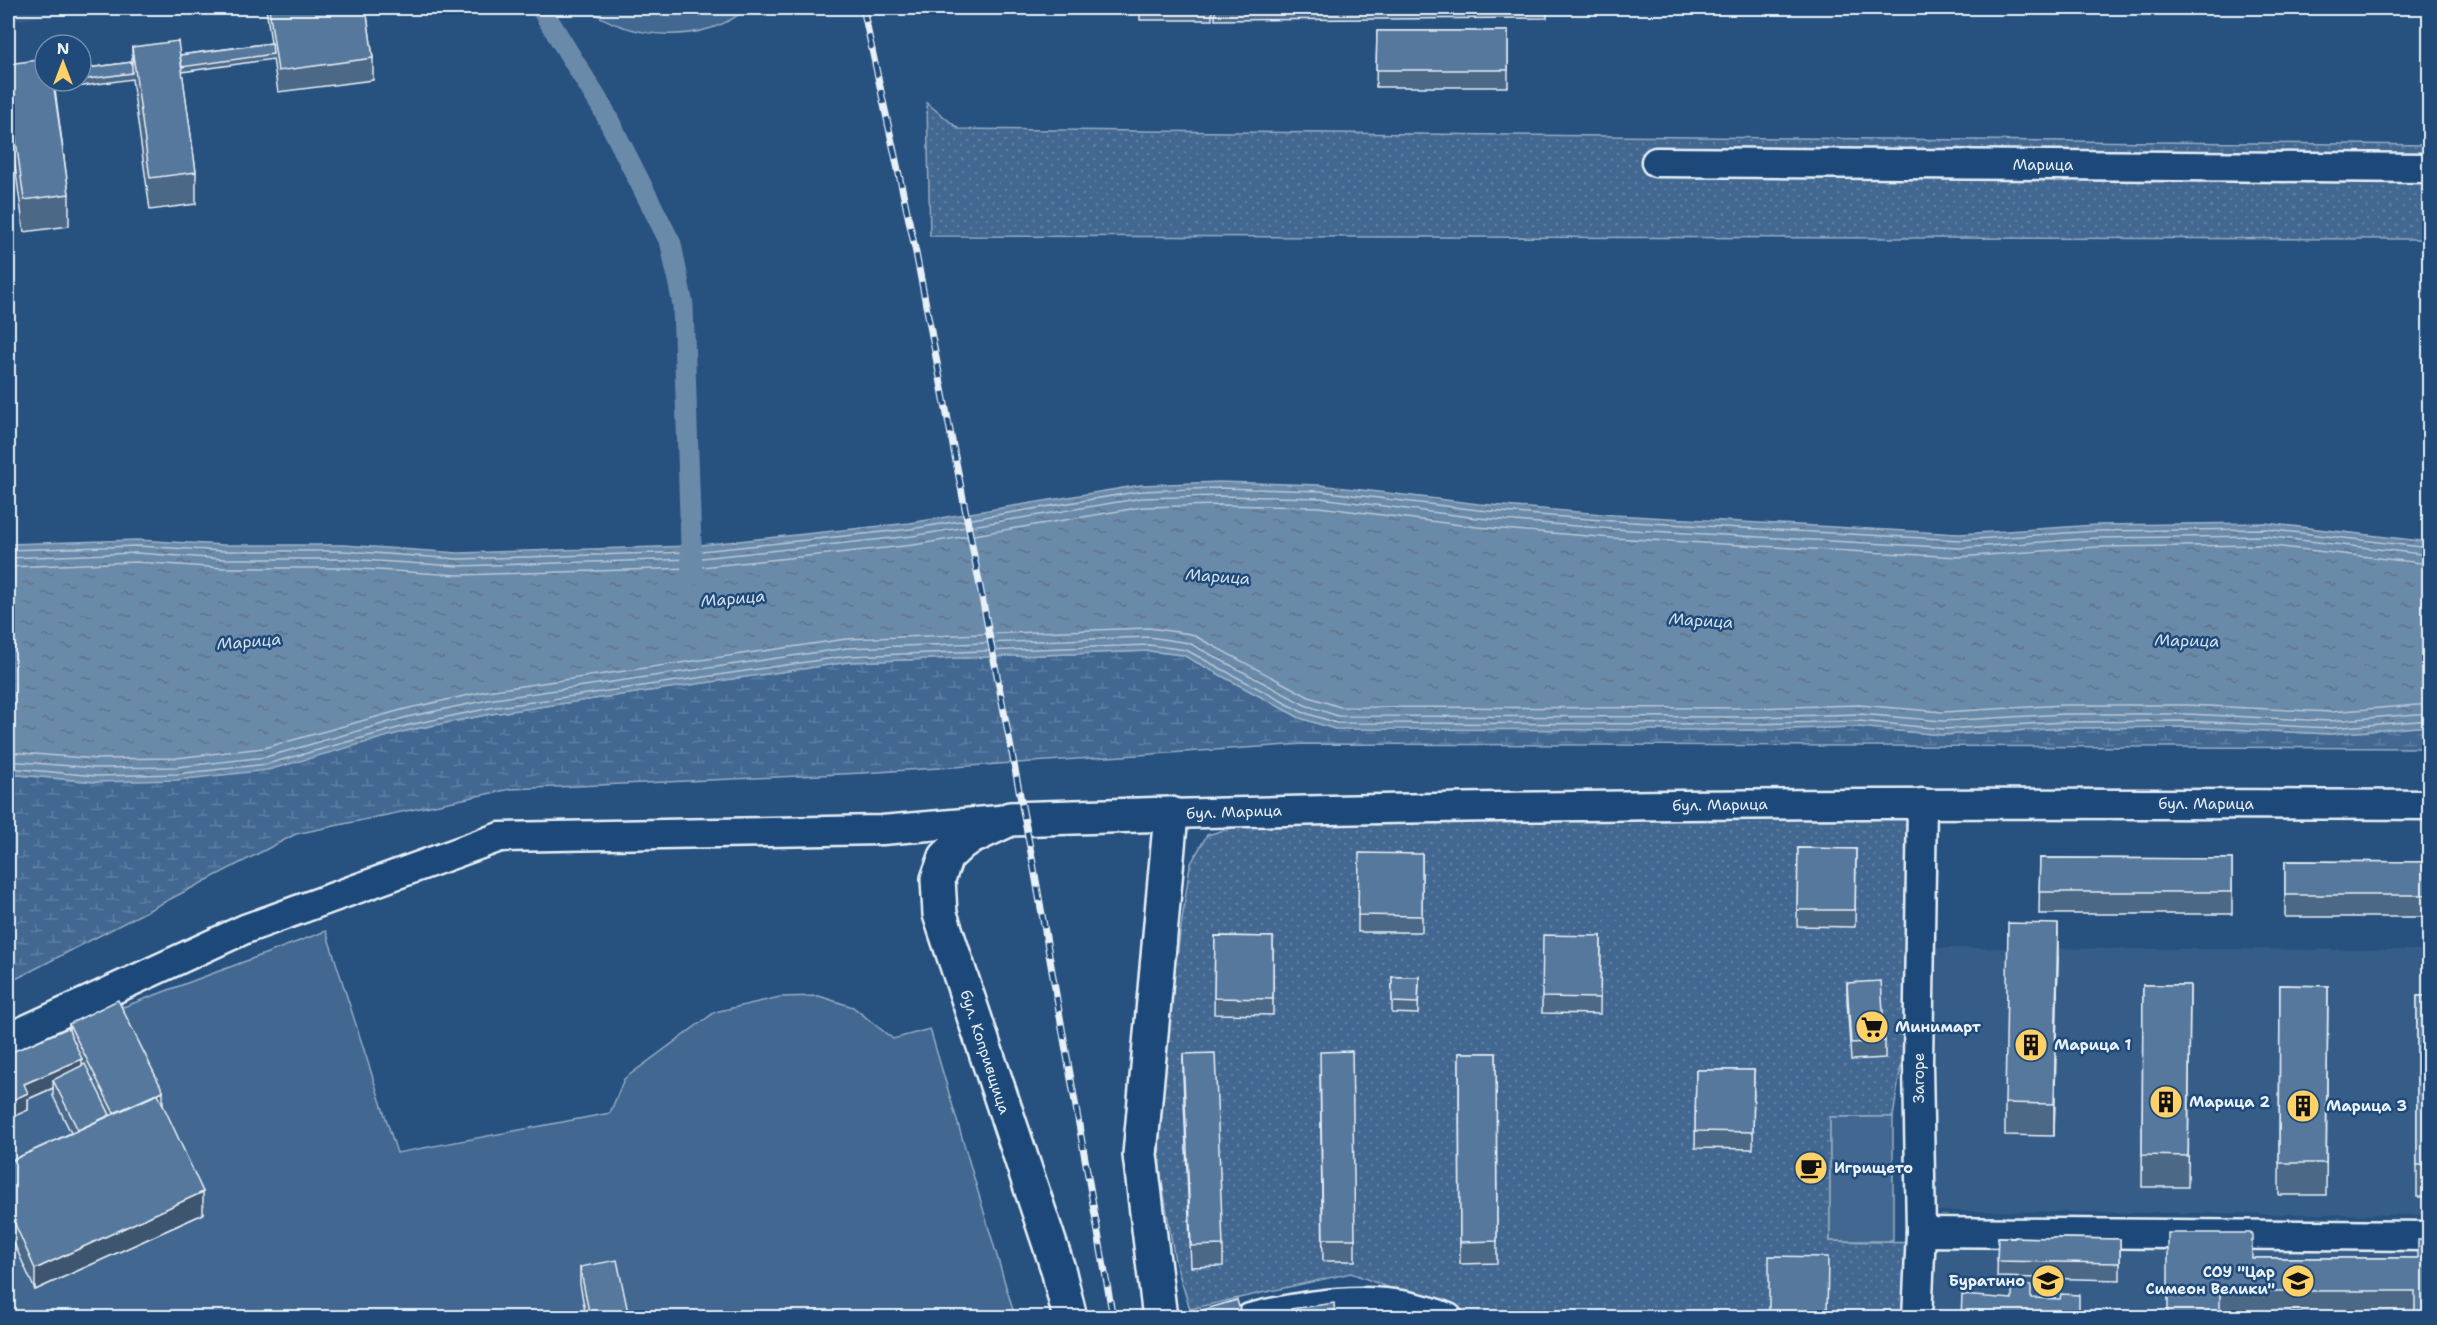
<svg xmlns="http://www.w3.org/2000/svg" width="2437" height="1325" font-family="'Shantell Sans',sans-serif">
<style>
.built{fill:#355d88}
.grass{fill:url(#grass-dots);stroke:#96acc4;stroke-width:1.5}
.wetland{fill:url(#wetland-marsh);stroke:#96acc4;stroke-width:1.5}
.garden{fill:#436891;stroke:#96acc4;stroke-width:1.5}
.water{fill:url(#water-ripples);stroke:#9db3c9;stroke-width:1.5}
.lines{fill:none;stroke-linecap:round;stroke-linejoin:round}
.shore{stroke:#b6c8d9;stroke-width:1.5}
.canal{stroke:#6b8aaa;stroke-width:21}
.minor-casing{stroke:#e8f1f8;stroke-width:33}
.major-casing{stroke:#e8f1f8;stroke-width:38}
.minor{stroke:#1f4a7a;stroke-width:28}
.major{stroke:#1f4a7a;stroke-width:33}
.rail-casing{stroke:#e8f1f8;stroke-width:7}
.rail{stroke:#1f4a7a;stroke-width:4.5;stroke-dasharray:14;stroke-linecap:butt}
.wall{fill:#4b6787;stroke:#e8f1f8;stroke-width:1.5}
.shaded-wall{fill:#3d546e;stroke:#e8f1f8;stroke-width:1.5}
.building{fill:#57789d;stroke:#e8f1f8;stroke-width:1.5}
.labels{text-anchor:middle;stroke-width:5;stroke-linejoin:round;paint-order:stroke}
.street-label{font-size:15px;fill:#e8f1f8;stroke:#1f4a7a}
.poi-label{font-size:15px;font-weight:bold;fill:#e8f1f8;stroke:#1f4a7a;text-anchor:start}
.water-label{font-size:16px;font-style:italic;fill:#d5e2ec;stroke:#1f4a7a}
</style>
<defs>
<pattern id="grass-dots" width="8" height="8" patternUnits="userSpaceOnUse" patternTransform="scale(1.5)"><rect width="8" height="8" fill="#436891"/><path d="M2 2h.1M6 6h.1" fill="none" stroke="#5e7ea1" stroke-width="1.8" stroke-linecap="round"/></pattern>
<pattern id="wetland-marsh" width="20" height="14" patternUnits="userSpaceOnUse" patternTransform="scale(1.5)"><rect width="20" height="14" fill="#436891"/><path d="M1 5h8M5 5V1M11 12h8M15 12V8" fill="none" stroke="#5e7ea1"/></pattern>
<pattern id="water-ripples" width="26" height="14" patternUnits="userSpaceOnUse" patternTransform="scale(1.5)"><rect width="26" height="14" fill="#6b8aaa"/><path d="M2 4q2-2 4 0t4 0M15 11q2-2 4 0t4 0" fill="none" stroke="#5e7388"/></pattern>
</defs>
<rect width="100%" height="100%" fill="#27517f"/>
<filter id="ink" filterUnits="userSpaceOnUse"><feTurbulence type="fractalNoise" baseFrequency=".0167" numOctaves="2"/><feDisplacementMap in="SourceGraphic" scale="12" xChannelSelector="R" yChannelSelector="G"/><feConvolveMatrix kernelMatrix="1 2 1 2 8 2 1 2 1" color-interpolation-filters="sRGB"/></filter>
<g filter="url(#ink)">
<g class="built">
<path d="M8 8H118L8 21Z"/>
<path d="M1936 948 2429 950V1215L1935 1211Z"/>
<path d="M1936 1243 2429 1244V1317L1925 1318Z"/>
</g>
<g class="grass">
<path d="M927 103 959 129 2429 145V239L930 236Z"/>
<path d="M1910 818 1908 1021 1893 1117H1830V1241L1920 1243 1913 1317H1465L1351 1273 1190 1309 1175 1261 1160 1170 1158 1087 1190 865 1207 835 1247 824Z"/>
</g>
<path class="wetland" d="M1149 651 1183 655 1300 718 1335 729 1756 730 1858 727 1942 735 2065 728 2187 727 2330 734 2429 726V748L1304 744 863 773 511 789 296 834 8 983V774L96 782 410 730 491 714 849 662Z"/>
<g class="garden">
<path d="M587 8H747C707 45 628 41 587 8Z"/>
<path d="M326 931 397 1153 610 1113 624 1079 715 1012 780 997 819 996 853 1007 893 1039 930 1029 1015 1317H8V1047L118 997 123 1007Z"/>
<rect x="1830" y="1117" width="63" height="124"/>
</g>
<path class="water" d="M1219 482 1320 485 1479 504 1614 515 1960 534 2096 525 2265 523 2429 542V726L2330 734 2187 727 2065 728 1942 735 1858 727 1756 730 1335 729 1300 718 1183 655 1149 651 849 662 491 714 410 730 268 770 177 780 96 782 8 774V544L137 540 224 545H344L458 553 691 546 910 523 1141 485Z"/>
<g class="lines">
<g class="shore">
<path d="M8 550 137 546 224 551H344L458 559 692 552 911 529 1142 491 1219 488 1320 491 1478 510 1613 521 1960 540 2096 531 2265 529 2430 548"/>
<path d="M8 558 136 553 224 559H344L458 566 692 559 912 536 1142 498 1219 496 1320 498 1478 518 1613 529 1959 548 2097 538 2264 536 2430 555"/>
<path d="M8 567 136 562 223 568H344L458 575 692 568 914 545 1143 507 1219 505 1319 507 1477 527 1612 538 1959 557 2097 547 2264 545 2430 564"/>
<path d="M8 752 97 759 176 758 264 748 405 709 487 691 846 639 1149 628 1191 634 1309 697 1340 707 1756 708 1859 705 1943 712 2064 705H2187L2330 712 2430 704"/>
<path d="M8 761 96 768 177 767 266 757 407 717 488 700 847 648 1149 637 1189 643 1305 705 1338 716 1756 717 1859 714 1943 721 2064 714H2187L2330 721 2430 713"/>
<path d="M8 768 96 776 177 774 267 764 409 725 490 708 848 656 1149 645 1186 650 1302 712 1337 723 1756 724 1859 721 1943 729 2064 722 2187 721 2330 728 2430 720"/>
</g>
<path class="canal" d="M541 8 603 109 671 244 683 305 692 575"/>
<defs>
<g id="minor">
<path d="M1656 162 2430 168"/>
<path d="M1171 814C1591 802 2010 803 2430 805"/>
<path d="M8 1038 245 929 500 837 882 830 999 820"/>
<path d="M1921 1232 2430 1236"/>
<path d="M1250 1318C1314 1302 1386 1292 1448 1318"/>
<path d="M1917 1318 1921 1232 1918 1064 1922 803"/>
</g>
<path id="major" d="M1070 1318 1058 1269 940 914 938 879 946 857 963 841 1010 819 1171 814 1140 1155 1160 1318"/>
</defs>
<use href="#minor" class="minor-casing"/>
<use href="#major" class="major-casing"/>
<use href="#minor" class="minor"/>
<use href="#major" class="major"/>
<defs>
<path id="rail" d="M863 8 916 253 1033 863 1113 1318"/>
</defs>
<use href="#rail" class="rail-casing"/>
<use href="#rail" class="rail"/>
</g>
<g class="wall">
<path d="M266 8H366L373 58V80L278 92 273 59 182 72 196 172V204L150 210 132 79 55 90 69 194V226L24 232 8 113V64L45 81H81V69L132 62V47L180 55 271 43Z"/>
<rect x="1140" y="8" width="72" height="12"/>
<path d="M1215 8H1547V18L1215 20Z"/>
<path d="M1377 31H1508V87H1376Z"/>
<path d="M1798 848 1856 849 1855 927 1797 926Z"/>
<path d="M1422 854V932H1358V915Z"/>
<path d="M2040 858 2232 859V914H2039Z"/>
<path d="M2285 861 2430 862V917H2285Z"/>
<path d="M1215 936 1273 937V1015L1214 1014Z"/>
<path d="M1601 936 1600 1014 1542 1013V997Z"/>
<path d="M2058 956 2054 1136 2005 1135V1103Z"/>
<path d="M1392 977H1419L1418 1014 1392 1013Z"/>
<path d="M1847 983 1885 1041V1058L1851 1060 1847 1000Z"/>
<path d="M2143 985H2190L2188 1187H2142Z"/>
<path d="M2280 985 2328 986 2326 1195H2279Z"/>
<rect x="2417" y="996" width="13" height="201"/>
<path d="M69 1024 163 1106 203 1214 35 1290 8 1230V1162L71 1133 53 1096V1088L28 1099V1110L10 1053 69 1031Z"/>
<path d="M1459 1053H1496L1497 1263 1460 1264Z"/>
<path d="M1183 1054 1223 1245V1266L1191 1267 1183 1076Z"/>
<path d="M1696 1070H1754L1753 1149 1695 1148Z"/>
<path d="M1320 1073 1355 1239V1261H1323Z"/>
<path d="M1998 1237 2120 1239V1280L1997 1277Z"/>
<path d="M2252 1258H2418L2415 1317V1313H2220L2168 1317Z"/>
<path d="M580 1267 629 1317H586L580 1284Z"/>
</g>
<g class="shaded-wall">
<path d="M2058 924V956L2054 1136V1104Z"/>
<path d="M82 1059V1075L53 1080V1088L28 1099V1110L8 1119V1102L24 1084Z"/>
<path d="M163 1091V1108L115 1115Z"/>
<path d="M203 1192V1214L35 1290V1269Z"/>
</g>
<g class="building">
<path d="M269 8H366L373 58 278 71Z"/>
<path d="M1377 31H1508V70H1376Z"/>
<path d="M178 41 196 172 150 178 132 47Z"/>
<path d="M272 43 273 54 182 67 180 55Z"/>
<path d="M45 59V81H53L69 194 24 200 8 81V64Z"/>
<path d="M132 62V73L81 80V69Z"/>
<path d="M53 81H76L54 84Z"/>
<path d="M1798 848 1856 849 1855 910H1797Z"/>
<path d="M1359 853 1422 854V916L1358 915Z"/>
<path d="M2040 858 2232 859V892H2039Z"/>
<path d="M2285 861 2430 862V895H2285Z"/>
<path d="M2008 923 2058 924 2054 1104 2005 1103Z"/>
<path d="M1543 935 1601 936 1600 998 1542 997Z"/>
<path d="M1215 936 1273 937V999L1214 998Z"/>
<path d="M1392 977H1419L1418 1003 1392 1002Z"/>
<path d="M1881 981 1885 1041 1851 1043 1847 983Z"/>
<path d="M2143 985H2190L2188 1156 2142 1155Z"/>
<path d="M2280 985 2328 986 2326 1163H2279Z"/>
<rect x="2417" y="996" width="13" height="169"/>
<path d="M118 1000 163 1091 114 1113 69 1024Z"/>
<path d="M68 1028 82 1059 24 1084 28 1093 8 1102V1046L10 1053Z"/>
<path d="M1352 1051 1355 1239H1323L1320 1052Z"/>
<path d="M1215 1053 1223 1245 1191 1246 1183 1054Z"/>
<path d="M1459 1053H1496L1497 1241 1460 1242Z"/>
<path d="M85 1064 110 1115 78 1130 53 1080Z"/>
<path d="M1696 1070H1754L1753 1132 1695 1131Z"/>
<path d="M158 1094 203 1192 35 1269 8 1208V1162Z"/>
<path d="M2168 1233H2252V1258H2418V1240H2430V1317H2402H2415V1291H2220V1317H2168Z"/>
<path d="M1998 1237 2120 1239V1263L1997 1261Z"/>
<path d="M1769 1256 1828 1257 1827 1317H1769Z"/>
<path d="M617 1260 629 1317H590L580 1267Z"/>
<path d="M2012 1284 2031 1285V1298L2060 1299 2061 1294 2079 1295V1317H1961L1962 1295 2012 1299Z"/>
<path d="M1237 1300 1242 1317H1204L1202 1310Z"/>
<path d="M1334 1303 1335 1317H1292L1291 1309Z"/>
</g>
</g>
<defs>
<symbol id="supermarket-disc" viewBox="-11 -11 22 22"><circle r="9.5" fill="#ffd166" stroke="#1f4a7a"/><path d="M-6-5.5h2.5l.6 2H6L4.5 2H-2.5L-4.4-4H-6ZM-1.5 3.2a1.3 1.3 0 1 0 .1 0ZM3 3.2a1.3 1.3 0 1 0 .1 0Z" fill="#111"/></symbol>
<symbol id="building-disc" viewBox="-11 -11 22 22"><circle r="9.5" fill="#ffd166" stroke="#1f4a7a"/><path d="M-4-6H4V6H1V3H-1V6H-4ZM-2.5-4.3h1.7v1.8h-1.7ZM.8-4.3h1.7v1.8H.8ZM-2.5-1h1.7V.8h-1.7ZM.8-1h1.7V.8H.8Z" fill="#111"/></symbol>
<symbol id="cafe-disc" viewBox="-11 -11 22 22"><circle r="9.5" fill="#ffd166" stroke="#1f4a7a"/><path d="M-5.5-4.5H6V0H3Q3 3.5 0 3.5H-2.5Q-5.5 3.5-5.5 0ZM3-3.2v2h1.7v-2ZM-6 4.5H4V6H-6Z" fill="#111"/></symbol>
<symbol id="school-disc" viewBox="-11 -11 22 22"><circle r="9.5" fill="#ffd166" stroke="#1f4a7a"/><path d="M0-5L7-2L0 1L-7-2ZM-4 1L0 2.5L4 1V4Q0 6-4 4Z" fill="#111"/></symbol>
</defs>
<g fill-rule="evenodd">
<use href="#supermarket-disc" x="1853" y="1008" width="38" height="38"/>
<use href="#building-disc" x="2012" y="1026" width="38" height="38"/>
<use href="#building-disc" x="2147" y="1083" width="38" height="38"/>
<use href="#building-disc" x="2284" y="1087" width="38" height="38"/>
<use href="#cafe-disc" x="1792" y="1149" width="38" height="38"/>
<use href="#school-disc" x="2029" y="1262" width="38" height="38"/>
<use href="#school-disc" x="2279" y="1262" width="38" height="38"/>
</g>
<g class="labels">
<g class="street-label">
<text x="2043" y="170">Марица</text>
<text x="2206" y="809">бул. Марица</text>
<text transform="translate(1720 805) rotate(-1)" y="5">бул. Марица</text>
<text transform="translate(1234 812) rotate(-2)" y="5">бул. Марица</text>
<text transform="translate(985 1052) rotate(72)" y="5">бул. Копривщица</text>
<text transform="translate(1919 1078) rotate(-90)" y="5">Загоре</text>
</g>
<g class="poi-label">
<text x="1895" y="1032">Минимарт</text>
<text x="2054" y="1050">Марица 1</text>
<text x="2189" y="1107">Марица 2</text>
<text x="2326" y="1111">Марица 3</text>
<text x="1834" y="1173">Игрището</text>
<text x="2275" y="1277" text-anchor="end">СОУ "Цар<tspan x="2275" dy="17">Симеон Велики"</tspan></text>
<text x="2025" y="1286" text-anchor="end">Буратино</text>
</g>
<g class="water-label">
<text transform="translate(1218 576) rotate(4)" y="6">Марица</text>
<text transform="translate(733 598) rotate(-5)" y="6">Марица</text>
<text transform="translate(1701 620) rotate(3)" y="6">Марица</text>
<text transform="translate(2187 640) rotate(1)" y="6">Марица</text>
<text transform="translate(249 641) rotate(-5)" y="6">Марица</text>
</g>
</g>
<rect width="2437" height="1325" fill="none" stroke="#1f4a7a" stroke-width="30"/>
<rect x="15" y="15" width="2407" height="1295" fill="none" stroke="#e8f1f8" stroke-width="2" filter="url(#ink)"/>
<g transform="translate(63 63)"><circle r="28" fill="#1f4a7a" stroke="#6f8dac" stroke-width="1.5"/>
<path d="M0-4.5L10 22L0 15L-10 22Z" fill="#ffd166"/>
<text y="-9" font-size="16" font-weight="bold" text-anchor="middle" fill="#e8f1f8">N</text>
</g>
</svg>
